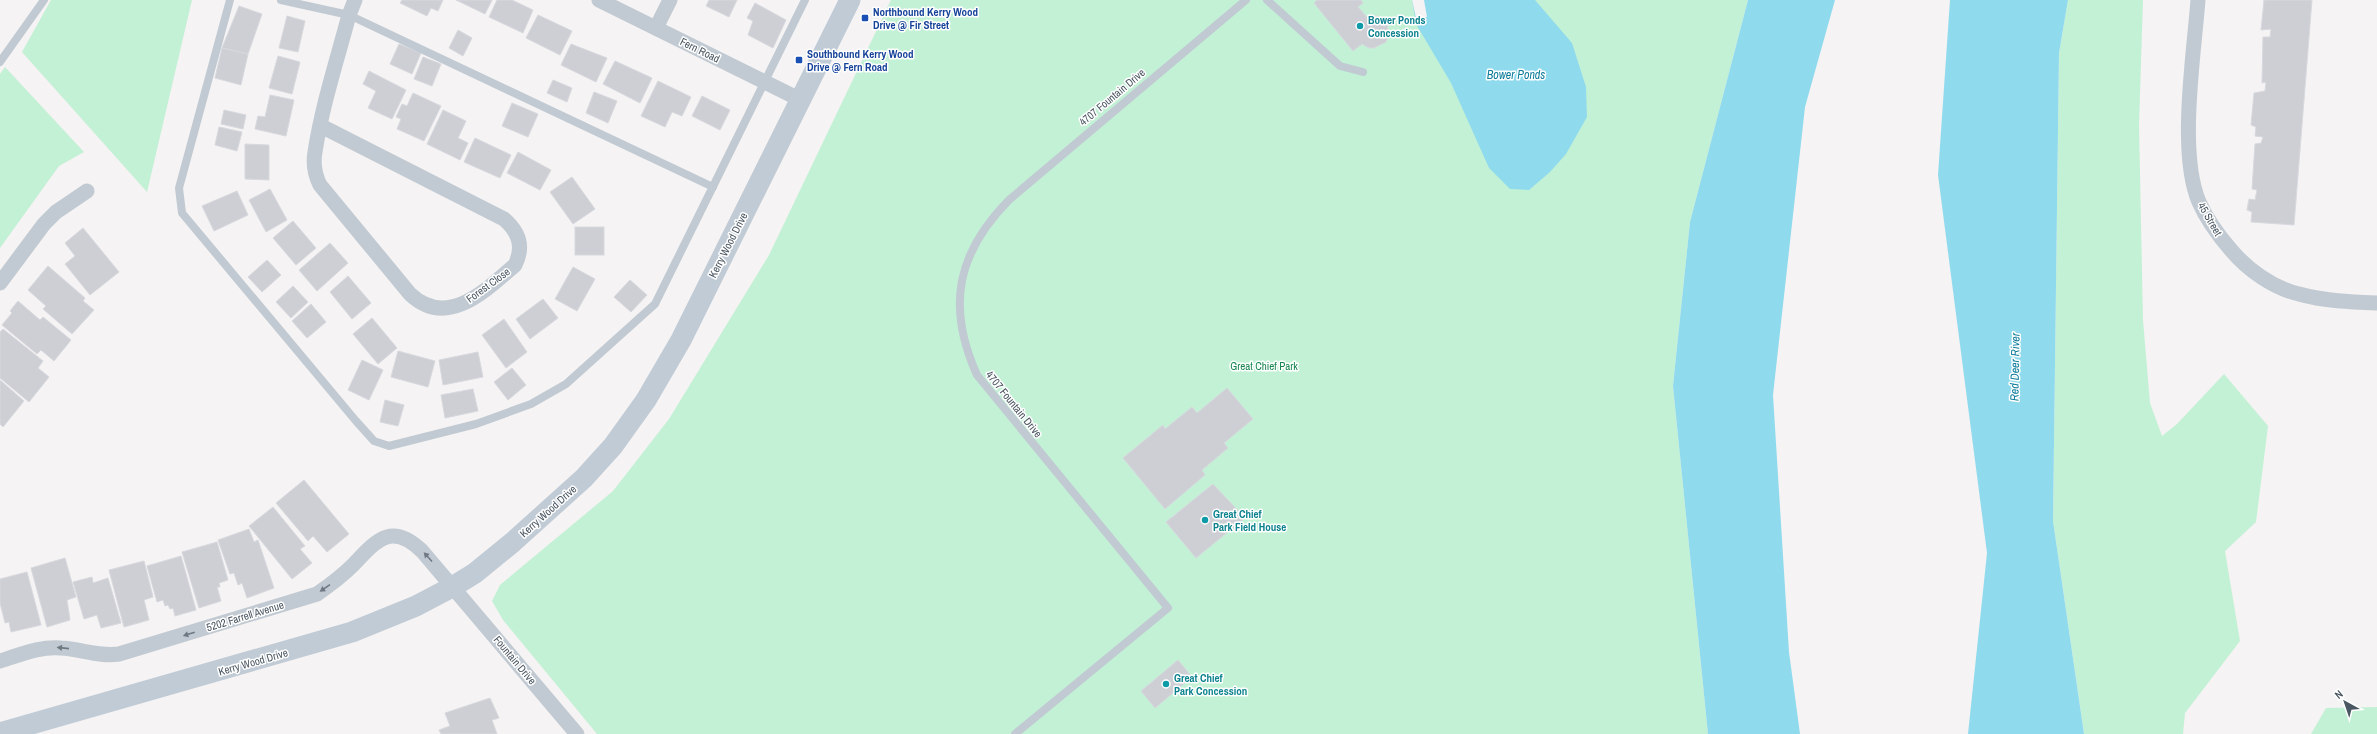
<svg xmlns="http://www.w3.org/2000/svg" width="2377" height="734" font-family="'Archivo Narrow',sans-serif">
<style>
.green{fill:#c3f1d5}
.water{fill:#90daee}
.pier{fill:#f5f3f3}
.building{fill:#cdcfd5;stroke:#d7d9de}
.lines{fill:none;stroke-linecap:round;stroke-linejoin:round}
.lane{stroke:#c1cad2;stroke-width:8}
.street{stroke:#c1cad2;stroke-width:15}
.secondary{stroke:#c1cbd6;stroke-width:21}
.oneway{fill:#6e7983}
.transit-dot{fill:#1a4fb4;stroke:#fff;stroke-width:1.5}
.culture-dot{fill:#0f9aa8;stroke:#fff;stroke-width:1.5}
.labels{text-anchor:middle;stroke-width:3;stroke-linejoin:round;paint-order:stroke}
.transit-label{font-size:11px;font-weight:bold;fill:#164399;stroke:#fff;text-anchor:start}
.culture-label{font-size:11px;font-weight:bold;fill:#0d838f;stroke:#fff;text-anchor:start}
.street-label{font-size:11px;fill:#4a5661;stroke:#fff}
.park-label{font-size:11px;fill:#17864f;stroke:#fff}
.water-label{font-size:12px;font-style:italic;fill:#0c7c9b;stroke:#fff}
</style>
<rect width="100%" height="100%" fill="#f5f3f3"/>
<g class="green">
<path d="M51 0H192L147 192 22 52Z"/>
<path d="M891 0H1748L1690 222 1673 386 1708 734H597L503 620 492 601 500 585 613 491 669 419 769 255Z"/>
<path d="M2068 0H2143L2139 125 2143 320 2150 403 2162 436 2177 424 2224 374 2268 426 2256 522 2225 551 2240 641 2185 713 2183 734H2084L2053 521 2059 53Z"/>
<path d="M5 67 84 152 59 166 0 248V74Z"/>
<path d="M2377 707V734H2311L2326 708Z"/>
</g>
<g class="water">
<path d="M1412 0H1535L1572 43 1586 87 1587 117 1566 154 1550 172 1529 190 1510 189 1489 168 1451 83 1416 24Z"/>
<path d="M1748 0H1835L1805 107 1773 395 1789 652 1800 734H1708L1673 386 1690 222Z"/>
<path d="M1950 0H2068L2059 53 2053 521 2084 734H1968L1987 553 1938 175Z"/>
</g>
<path class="pier" d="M1412 0H1424L1427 17 1416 18Z"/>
<g class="building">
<path d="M402 0H443L438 11 431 8 427 16 400 3Z"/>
<path d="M456 0H492L485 14Z"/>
<path d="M497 0H512L533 10 523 33 489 17Z"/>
<path d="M709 0H737L729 17 706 6Z"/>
<path d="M1317 0H1361L1363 3 1358 7 1367 17 1378 16 1387 24 1389 33 1386 42 1374 48H1369L1362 44 1353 51 1314 3Z"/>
<path d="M2264 0H2312L2294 225 2251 222 2252 212 2247 210 2249 199 2255 200 2257 190 2252 189 2255 144 2261 143 2263 137 2255 136 2256 127 2251 125 2254 93 2265 91 2266 82 2262 83 2263 37H2270L2271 29 2261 30Z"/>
<path d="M755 3 786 20 773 48 748 35 753 21 747 18Z"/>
<path d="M239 6 262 14 248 54 222 48Z"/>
<path d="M538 15 572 31 560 55 526 38Z"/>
<path d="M287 16 305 21 298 52 279 48Z"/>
<path d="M458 30 472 38 463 56 449 48Z"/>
<path d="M399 44 421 53 412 74 390 64Z"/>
<path d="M571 44 607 58 596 82 561 65Z"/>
<path d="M222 48 248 54 241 85 215 78Z"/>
<path d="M278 56 300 62 292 94 269 88Z"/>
<path d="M423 57 441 64 432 86 414 79Z"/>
<path d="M615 61 652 78 640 103 603 84Z"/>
<path d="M369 71 406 90 392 119 368 108 376 91 363 84Z"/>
<path d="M553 80 572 88 567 102 547 93Z"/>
<path d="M658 81 691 97 682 116 672 112 665 127 641 116Z"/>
<path d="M594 92 617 101 608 123 586 113Z"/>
<path d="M413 93 441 106 424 141 397 129 401 119 396 117 402 104 407 106Z"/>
<path d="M270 95 294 100 286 136 255 129 258 116 265 117Z"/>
<path d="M702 96 730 110 720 130 692 116Z"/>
<path d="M512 103 538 114 528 137 502 126Z"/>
<path d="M224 110 246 115 243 129 221 124Z"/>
<path d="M443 110 466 121 458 138 468 143 460 160 427 144Z"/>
<path d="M219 127 242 132 237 151 215 145Z"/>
<path d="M475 138 511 155 500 178 464 162Z"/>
<path d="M245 144 269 145V180L245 179Z"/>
<path d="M518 152 551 170 540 190 507 173Z"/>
<path d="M572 177 595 209 573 224 550 192Z"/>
<path d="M270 189 287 220 266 232 249 200Z"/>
<path d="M237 191 248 215 214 231 202 206Z"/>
<path d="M293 221 316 248 296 265 273 238Z"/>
<rect x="575" y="227" width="29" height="28"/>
<path d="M83 228 119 272 90 295 65 264 75 256 65 243Z"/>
<path d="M330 243 348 263 317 291 299 270Z"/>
<path d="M267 260 281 275 262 292 248 277Z"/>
<path d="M48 266 85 298 83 301 94 310 72 334 43 309 46 306 28 290Z"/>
<path d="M573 267 595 279 577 311 555 299Z"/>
<path d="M348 276 371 303 352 319 330 292Z"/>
<path d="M630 280 647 295 631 312 614 297Z"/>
<path d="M293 286 308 302 291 318 276 302Z"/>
<path d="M543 299 558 318 530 339 516 319Z"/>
<path d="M18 301 40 320 43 317 71 340 54 361 41 350 37 354 2 325 12 313 10 311Z"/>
<path d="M311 304 326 322 307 338 292 321Z"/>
<path d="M372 318 397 348 378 364 353 334Z"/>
<path d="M504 319 527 352 506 368 482 335Z"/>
<path d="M3 329 43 361 38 368 49 377 29 402 0 378V332Z"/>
<path d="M398 351 435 361 428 387 391 377Z"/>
<path d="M478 352 483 377 443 385 439 360Z"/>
<path d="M362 360 383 370 369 400 348 390Z"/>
<path d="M512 368 526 385 508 400 494 382Z"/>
<path d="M0 380 24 401 3 427 0 424Z"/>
<path d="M1227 388 1253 419 1224 443 1228 448 1202 470 1205 475 1165 509 1123 458 1163 425 1165 429 1192 407 1197 413Z"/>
<path d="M473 389 478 411 445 418 441 395Z"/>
<path d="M385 400 404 405 398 426 380 422Z"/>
<path d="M304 480 349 534 327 552 313 536 308 541 276 503Z"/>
<path d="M1213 484 1245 518 1196 558 1166 522Z"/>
<path d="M273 507 305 546 300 549 312 563 292 579 249 526Z"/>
<path d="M249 529 254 542 258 540 274 588 247 598 242 583 238 585 234 573 230 574 218 540Z"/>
<path d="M217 542 228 580 219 583 220 587H217L221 601 199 608 182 552Z"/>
<path d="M181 556 196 610 175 616 173 608 170 609 168 605 165 606 163 600 157 602 147 566Z"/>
<path d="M65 558 76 597 67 600 70 620 47 627 31 568Z"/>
<path d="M144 561 153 597 144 600 149 620 124 627 109 570Z"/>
<path d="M27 572 41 625 11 632 9 622 5 623 0 603V579Z"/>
<path d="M92 577 93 583 108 578 121 623 101 628 97 615 84 619 73 582Z"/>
<path d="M1178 660 1192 677 1155 708 1141 691Z"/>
<path d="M490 698 499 718 492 720 497 734H441L439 730 450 726 445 713Z"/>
</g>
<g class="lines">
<g class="lane">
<path d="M230 0 179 188 182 213 356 421 374 441 389 446 476 424 531 404 566 384 655 304 805 0"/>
<path d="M281 0 349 15 713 187"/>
<path d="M1267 0 1340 66 1363 72"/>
<path d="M0 62 44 0"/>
<path d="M1015 734 1168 608 977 375C946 306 957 253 1009 200L1246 0"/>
</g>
<g class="street">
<path d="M599 0 801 100"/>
<path d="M2198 0C2194 54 2178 153 2199 202 2207 220 2218 235 2231 250 2248 270 2273 288 2299 294 2324 301 2351 302 2377 303"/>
<path d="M656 28 670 0"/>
<path d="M321 126 504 219C519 232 524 247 515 265 485 291 447 329 410 294L320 185C315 175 313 163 315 152 322 106 337 60 349 15L355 0"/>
<path d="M0 283 44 224 56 212 87 191"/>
<path d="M0 661C20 655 40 646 61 648 81 649 99 657 119 654L317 594C330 585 342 576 353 565 376 541 391 521 422 551L577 734"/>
</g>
<path class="secondary" d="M0 733 352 632 416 606 454 586 475 573 513 542 584 478 613 446 646 400 681 340 850 0"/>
</g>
<defs><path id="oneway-solid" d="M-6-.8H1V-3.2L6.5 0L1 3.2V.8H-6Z"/></defs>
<g class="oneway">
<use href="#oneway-solid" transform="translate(428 557) rotate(-132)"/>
<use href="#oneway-solid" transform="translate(325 588) rotate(146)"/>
<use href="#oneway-solid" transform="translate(189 634) rotate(163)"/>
<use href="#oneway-solid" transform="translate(63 648) rotate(-174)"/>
</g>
<g class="transit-dot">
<rect x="861" y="14" width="8" height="8" rx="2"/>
<rect x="795" y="56" width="8" height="8" rx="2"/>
</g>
<g class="culture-dot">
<circle cx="1360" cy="26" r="4"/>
<circle cx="1205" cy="520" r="4"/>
<circle cx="1166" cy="684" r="4"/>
</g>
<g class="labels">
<g class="transit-label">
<text x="873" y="16">Northbound Kerry Wood<tspan x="873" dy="13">Drive @ Fir Street</tspan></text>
<text x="807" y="58">Southbound Kerry Wood<tspan x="807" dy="13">Drive @ Fern Road</tspan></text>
</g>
<g class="culture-label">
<text x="1368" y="24">Bower Ponds<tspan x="1368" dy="13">Concession</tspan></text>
<text x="1213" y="518">Great Chief<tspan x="1213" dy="13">Park Field House</tspan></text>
<text x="1174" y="682">Great Chief<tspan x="1174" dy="13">Park Concession</tspan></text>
</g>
<g class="street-label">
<text transform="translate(700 50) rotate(26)" y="4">Fern Road</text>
<text transform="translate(1112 97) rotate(-40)" y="4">4707 Fountain Drive</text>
<text transform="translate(2210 219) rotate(60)" y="4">45 Street</text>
<text transform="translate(728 245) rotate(-63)" y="4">Kerry Wood Drive</text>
<text transform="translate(488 285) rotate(-36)" y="4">Forest Close</text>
<text transform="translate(1014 404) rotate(51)" y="4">4707 Fountain Drive</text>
<text transform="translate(548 511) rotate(-42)" y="4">Kerry Wood Drive</text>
<text transform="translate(245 616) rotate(-17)" y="4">5202 Farrell Avenue</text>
<text transform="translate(515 660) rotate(50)" y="4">Fountain Drive</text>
<text transform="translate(253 662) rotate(-16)" y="4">Kerry Wood Drive</text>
</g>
<g class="park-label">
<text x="1264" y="370">Great Chief Park</text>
</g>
<g class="water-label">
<text x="1516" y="79">Bower Ponds</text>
<text transform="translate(2015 367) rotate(-89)" y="4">Red Deer River</text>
</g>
</g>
<g transform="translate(2345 702) rotate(320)" stroke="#ffffff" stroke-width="3" paint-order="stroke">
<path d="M0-3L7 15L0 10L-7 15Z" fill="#4a5661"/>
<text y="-6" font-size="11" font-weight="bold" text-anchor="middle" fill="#4a5661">N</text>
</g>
</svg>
